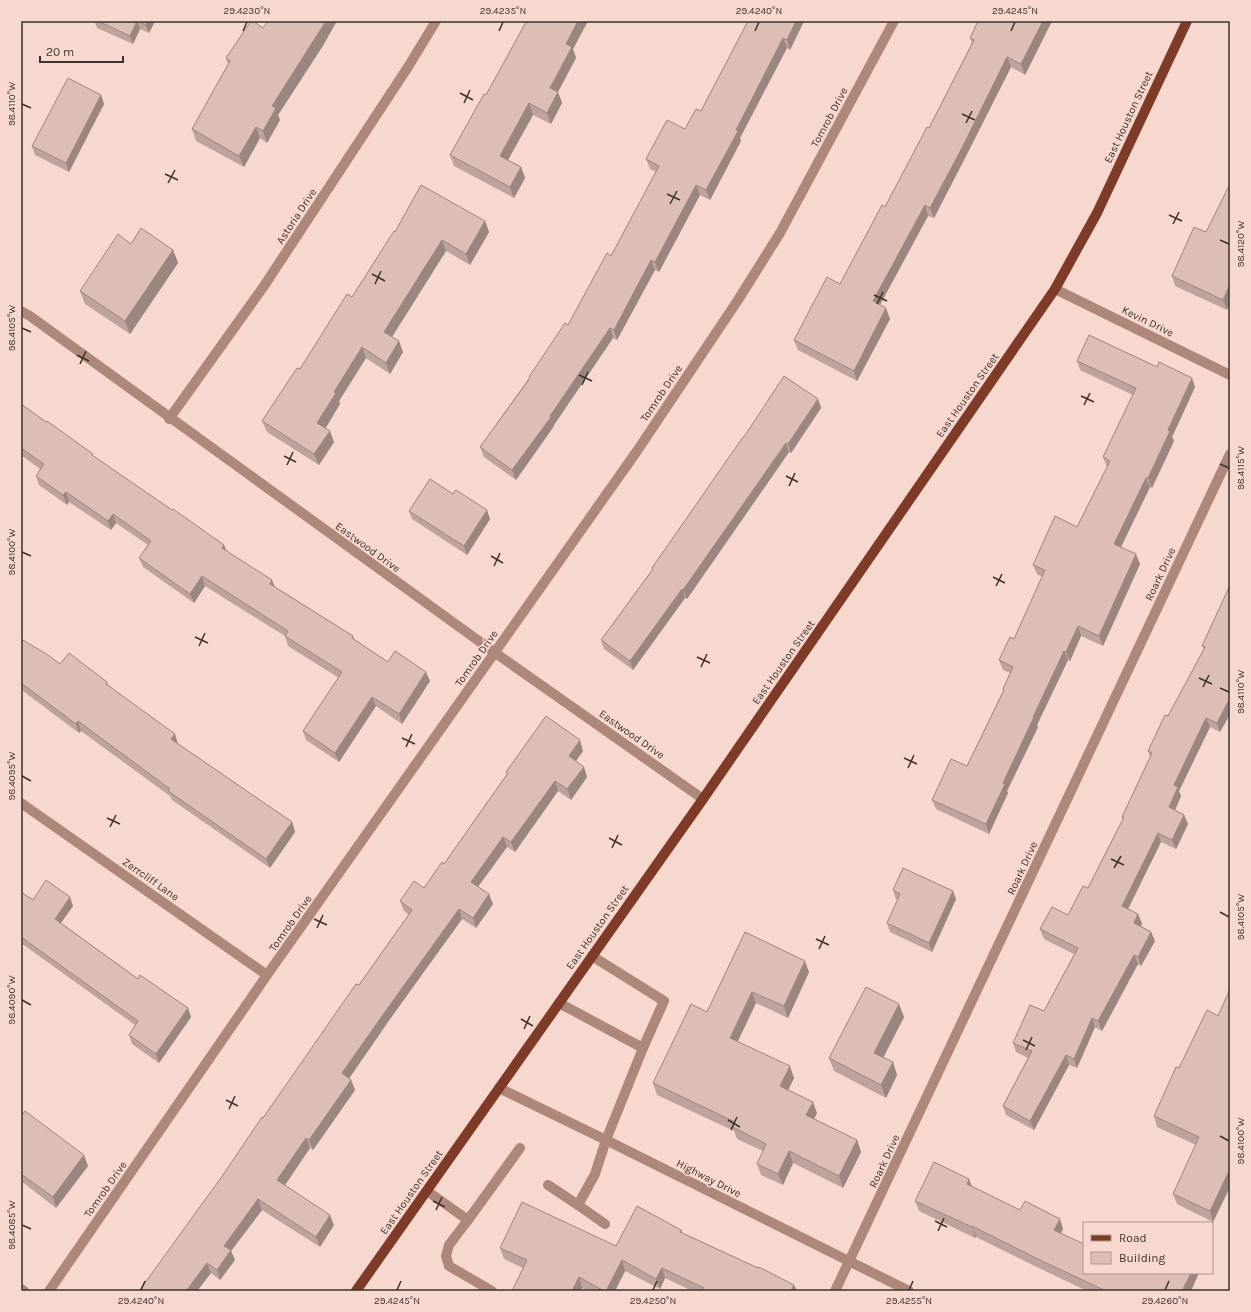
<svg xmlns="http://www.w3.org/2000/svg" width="1251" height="1312" font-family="Karla,sans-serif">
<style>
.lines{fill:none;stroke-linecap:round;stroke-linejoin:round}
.minor{stroke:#ae877b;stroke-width:10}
.major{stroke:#7d3b28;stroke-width:10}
.wall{fill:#bea39c}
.shaded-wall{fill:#9b857f}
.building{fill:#ddbeb5;stroke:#9b857f}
.ticks{fill:none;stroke:#3d312d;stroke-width:1.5}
.labels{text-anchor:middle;stroke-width:3.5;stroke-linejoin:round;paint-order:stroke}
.street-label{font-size:11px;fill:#3d312d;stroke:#f7d8ce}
.neatline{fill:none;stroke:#3d312d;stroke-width:1.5}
.ticks-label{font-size:10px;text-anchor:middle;fill:#3d312d}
</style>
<rect width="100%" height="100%" fill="#f7d8ce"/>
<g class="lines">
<g class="minor">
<path d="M1055 289 1230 375"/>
<path d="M21 311 30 316 494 652 703 799"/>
<path d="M169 419 264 286 408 67 436 21"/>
<path d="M21 803 267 975"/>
<path d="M592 956 664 1001 643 1048"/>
<path d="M499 1088 606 1140 909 1291"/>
<path d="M548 1185 578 1205 595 1174 606 1140 643 1048 559 1003"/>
<path d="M427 1191 468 1220 449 1245 446 1256 449 1266 492 1291"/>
<path d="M578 1205 605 1224"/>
<path d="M468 1220 520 1148"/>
<path d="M21 1289 24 1291"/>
<path d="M49 1291 267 975 637 451 738 300 780 233 894 21"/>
<path d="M835 1291 1230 454"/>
</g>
<path class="major" d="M356 1291 703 799 1055 289 1097 213 1187 21"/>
</g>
<g class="wall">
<path d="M94 21H155L149 33 140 29 133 44 97 28Z"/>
<path d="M529 21H588L573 49 576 58 558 92 562 103 551 124 533 115 508 160 521 167 525 178 514 198 454 166 450 155 486 95Z"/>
<path d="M748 21H804L790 50 787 48 740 138 741 141 710 200 700 195 659 272 655 270 617 340 613 338 554 425V426L516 480 484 457 480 447 529 378V377L568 325 611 256 656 172 650 169 646 159 685 129 701 111Z"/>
<path d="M978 21H1052L1025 75 1011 67 966 156 934 218 928 216 880 305 890 319 857 381 798 350 794 340 840 284 885 207 929 128 972 43 970 38Z"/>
<path d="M263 28 324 44 278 115 280 120 267 143 260 138 244 167 196 141 192 129 228 64 226 58Z"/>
<path d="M101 95 104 104 69 172 35 155 32 146Z"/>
<path d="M485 221 489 232 470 265 446 251 392 337 403 352 390 374 366 358 339 401 340 404 325 428 334 442 319 465 267 432 262 421 352 297 395 232Z"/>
<path d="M1206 232 1227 310 1175 286 1172 276Z"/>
<path d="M131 244 173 250 178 263 130 334 85 304 80 291Z"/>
<path d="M1077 361 1195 387 1172 437 1174 441 1152 488 1150 487 1121 547 1140 564 1103 646 1081 636 1070 661 1068 660 1037 725 1038 727 1007 791 1008 793 989 834 936 809 932 800 967 766 1003 691V689L1010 673 1003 670 999 660 1014 639 1042 577 1037 574 1033 565 1077 527 1107 467 1103 457 1133 395 1080 370Z"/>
<path d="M818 399 821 408 791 453 789 452 687 599 685 598 633 670 604 649 601 640 652 570V568L744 437Z"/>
<path d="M21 404 94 457 172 510 224 545 226 551 274 586 353 636 355 640 388 662 430 681 402 724 376 706 339 762 306 740 303 731 339 678 288 646 285 636 205 586 194 603 143 567 139 558 148 545 116 523 111 530 69 502 67 505 39 485 36 476 40 469 21 455Z"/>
<path d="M409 511 490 519 467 555 412 519Z"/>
<path d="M1230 585V714L1220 732 1210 727 1179 791 1181 796 1175 810 1184 815 1188 824 1176 849 1161 842 1128 909 1138 914 1142 924 1141 926 1151 932 1155 941 1141 966 1138 964 1102 1031 1095 1027 1077 1068 1069 1065 1034 1130 1006 1115 1003 1106 1028 1058 1016 1052 1013 1043 1044 1011 1074 954 1044 939 1040 929 1068 915 1088 888 1123 819 1122 817 1150 757 1148 751 1168 716 1204 649 1202 646Z"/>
<path d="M21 639 60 664 107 682 108 685 178 744 292 822 295 832 270 868 172 800 170 796 81 731 79 733 23 691 21 687Z"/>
<path d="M583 751 576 761 584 767 587 777 571 800 558 791 515 852 507 847 478 887 493 904 476 928 462 919 390 1019 349 1078 351 1080 355 1090 313 1150 310 1148 285 1185 334 1225 320 1247 262 1210 231 1251 235 1260 220 1280 211 1273 197 1291 223 1175 263 1118 409 915 404 911 400 901 424 888 444 864 507 774 506 772Z"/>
<path d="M893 890 956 899 932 952 890 932 887 923 898 900 896 899Z"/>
<path d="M21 892 33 900 73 906 61 923 191 1017 159 1063 132 1044 129 1035 135 1025 21 943Z"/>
<path d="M745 932 809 972 788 1018 756 1003 738 1041 794 1078 788 1090 817 1113 814 1119 857 1140 861 1152 843 1188 793 1163 783 1185 761 1175 757 1164 763 1151 737 1139 734 1131 657 1095 653 1083 707 1012Z"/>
<path d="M1230 989V1187L1213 1222 1177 1204 1173 1194 1196 1145 1157 1127 1154 1116 1179 1068 1218 1016Z"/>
<path d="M904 1017 883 1057 893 1062 897 1075 886 1098 834 1071 829 1058Z"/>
<path d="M21 1113 88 1166 56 1208 21 1181Z"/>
<path d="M972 1187 1020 1210 1063 1229 1061 1233 1084 1273 1191 1291H1087L1043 1270 976 1237 975 1238 919 1211 915 1201Z"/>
<path d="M681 1230 683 1233 794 1285 797 1291H692L665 1278 660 1289 625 1271 615 1291H588L582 1288 581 1291H512L523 1268 504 1259 500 1248 616 1246Z"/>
</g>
<g class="shaded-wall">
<path d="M137 21 140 29 133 44 130 36Z"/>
<path d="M147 21H155L149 33 146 25Z"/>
<path d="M326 21H337L324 44 278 115 280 120 267 143 263 131 272 106Z"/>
<path d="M578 21H588L573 49 576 58 554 99 550 88 566 44Z"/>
<path d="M796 21H804L790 50 787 40Z"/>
<path d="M1043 21H1052L1025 75 1021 64Z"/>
<path d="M783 38 787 48 740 138 741 141 710 200 706 190 736 130Z"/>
<path d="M1007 57 1011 67 966 156 934 218 930 208Z"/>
<path d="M558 92 562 103 551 124 547 113Z"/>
<path d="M101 95 104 104 69 172 66 163Z"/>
<path d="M529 103 533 115 504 167 500 156Z"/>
<path d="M256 127 260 138 244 167 239 156Z"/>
<path d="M521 167 525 178 514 198 510 187Z"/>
<path d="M696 185 700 195 659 272 655 262Z"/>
<path d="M925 205 928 216 876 312 873 301Z"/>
<path d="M485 221 489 232 470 265 466 254Z"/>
<path d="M442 240 446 251 388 343 384 332Z"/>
<path d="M173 250 178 263 130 334 125 321Z"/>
<path d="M651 260 655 270 617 340 614 330Z"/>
<path d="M1230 284V302L1227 310 1223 300Z"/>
<path d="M886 308 890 319 857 381 854 371Z"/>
<path d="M610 328 613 338 554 425V426L516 480 512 470Z"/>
<path d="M399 341 403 352 390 374 386 363Z"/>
<path d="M362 347 366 358 339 401 340 404 322 434 317 423 334 392Z"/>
<path d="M1192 378 1195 387 1172 437 1174 441 1152 488 1148 478 1168 430Z"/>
<path d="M818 399 821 408 791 453 788 444Z"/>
<path d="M330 431 334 442 319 465 314 454Z"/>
<path d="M786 443 789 452 687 599 683 590Z"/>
<path d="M1146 478 1150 487 1118 553 1114 544Z"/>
<path d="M66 492 69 502 67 505 63 495Z"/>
<path d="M487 510 490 519 467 555 464 546Z"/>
<path d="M113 514 116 523 111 530 108 521Z"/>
<path d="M224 545 228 554 222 548Z"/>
<path d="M1136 554 1140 564 1103 646 1099 636Z"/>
<path d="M202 576 205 586 194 603 190 594Z"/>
<path d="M272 580 276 590 270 584Z"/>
<path d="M682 589 685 598 633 670 630 661Z"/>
<path d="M1078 626 1081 636 1070 661 1066 652Z"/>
<path d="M1064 651 1068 660 1037 725 1038 727 1007 791 1008 793 989 834 986 824 1003 783Z"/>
<path d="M426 672 430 681 402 724 399 714Z"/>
<path d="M372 697 376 706 339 762 335 753Z"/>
<path d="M1230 698V714L1220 732 1217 723Z"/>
<path d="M1206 718 1210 727 1179 791 1181 796 1172 817 1169 807 1174 785Z"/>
<path d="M78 721 81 731 79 733 76 724Z"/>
<path d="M175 734 178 744 171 739Z"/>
<path d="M580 740 583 751 572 766 569 756Z"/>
<path d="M584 767 587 777 571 800 567 789Z"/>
<path d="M555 781 558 791 515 852 511 842Z"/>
<path d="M1184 815 1188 824 1176 849 1172 840Z"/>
<path d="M292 822 295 832 270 868 266 859Z"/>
<path d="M1158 833 1161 842 1125 915 1122 906Z"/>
<path d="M503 837 507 847 474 892 471 882Z"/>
<path d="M953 891 956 899 932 952 929 943Z"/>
<path d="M489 894 493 904 476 928 473 918Z"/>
<path d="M70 897 73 906 58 927 55 919Z"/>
<path d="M459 909 462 919 390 1019 346 1083 342 1073 387 1009Z"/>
<path d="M1138 914 1142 924 1138 932 1134 923Z"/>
<path d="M1151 932 1155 941 1141 966 1138 957Z"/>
<path d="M1134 955 1138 964 1102 1031 1098 1021Z"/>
<path d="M805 961 809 972 788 1018 784 1006Z"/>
<path d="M752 992 756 1003 734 1049 730 1038Z"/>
<path d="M899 1004 904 1017 879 1066 874 1053Z"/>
<path d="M188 1008 191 1017 159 1063 156 1054Z"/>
<path d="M1092 1018 1095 1027 1077 1068 1074 1059Z"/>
<path d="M1066 1055 1069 1065 1034 1130 1030 1121Z"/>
<path d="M893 1062 897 1075 886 1098 881 1085Z"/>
<path d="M790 1066 794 1078 785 1097 780 1086Z"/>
<path d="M351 1080 355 1090 313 1150 309 1140Z"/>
<path d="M813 1102 817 1113 810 1126 806 1115Z"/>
<path d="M306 1138 310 1148 281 1191 277 1180Z"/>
<path d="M857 1140 861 1152 843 1188 839 1176Z"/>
<path d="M789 1151 793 1163 783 1185 778 1174Z"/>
<path d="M84 1155 88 1166 56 1208 53 1197Z"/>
<path d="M1230 1169V1187L1213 1222 1210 1211Z"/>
<path d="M969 1179 973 1189 967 1184Z"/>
<path d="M258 1199 262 1210 231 1251 235 1260 220 1280 217 1270 224 1246Z"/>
<path d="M330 1215 334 1225 320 1247 316 1237Z"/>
<path d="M1060 1219 1063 1229 1058 1240 1054 1230Z"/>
<path d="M972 1226 976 1237 975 1238 972 1227Z"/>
<path d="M622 1260 625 1271 615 1291H606Z"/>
<path d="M207 1263 211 1273 197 1291H186Z"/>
<path d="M662 1268 665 1278 660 1289 656 1279Z"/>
<path d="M1191 1273H1199L1191 1291H1182Z"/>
<path d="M579 1277 582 1288 581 1291H572Z"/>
<path d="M794 1285 797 1291H791Z"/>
</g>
<g class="building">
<path d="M98 21H137L130 36Z"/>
<path d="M138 21H147L146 25Z"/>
<path d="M251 21H253L263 28 268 21H326L272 106 276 108 263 131 256 127 239 156 192 129 230 61 226 58Z"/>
<path d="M529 21H578L566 44 572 47 550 88 558 92 547 113 529 103 500 156 521 167 510 187 450 155 484 94 486 95 526 22 528 23Z"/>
<path d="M748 21H796L787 40 783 38 736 130 738 131 706 190 696 185 655 262 651 260 614 330 610 328 550 416 551 417 512 470 480 447 530 378 529 377 565 323 568 325 607 253 611 256 659 166 646 159 667 120 685 129 696 109 701 111Z"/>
<path d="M978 21H1043L1021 64 1007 57 963 146 930 208 925 205 873 301 886 308 854 371 794 340 827 277 840 284 882 205 885 207 927 127 929 128 974 40 970 38Z"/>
<path d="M68 78 101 95 66 163 32 146Z"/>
<path d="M1230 184V284L1223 300 1172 276 1194 227 1206 232Z"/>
<path d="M421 185 485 221 466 254 442 240 384 332 399 341 386 363 362 347 334 392 336 393 317 423 330 431 314 454 262 421 297 368 300 369 347 294 352 297 394 231 395 232Z"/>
<path d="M141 228 173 250 125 321 80 291 118 234 131 244Z"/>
<path d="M1089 335 1157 367 1159 362 1192 378 1168 430 1170 431 1148 478H1146L1114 544 1136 554 1099 636 1078 626 1066 652 1064 651 1033 717H1034L1003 783 1005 784 986 824 932 800 951 759 967 766 1004 690 1003 689 1013 667 999 660 1010 637 1014 639 1045 570 1033 565 1055 516 1077 527 1110 461 1103 457 1136 388 1077 361Z"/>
<path d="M784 376 818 399 788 444 786 443 683 590 682 589 630 661 601 640 653 569 652 568 743 437H744Z"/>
<path d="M21 404 46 422 47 421 93 454 92 455 172 510 173 509 224 545 222 548 272 580 270 584 353 636 352 638 388 662 395 651 426 672 399 714 372 697 335 753 303 731 342 672 285 636 288 631 202 576 190 594 139 558 151 541 113 514 108 521 66 492 63 495 36 476 44 464 21 448Z"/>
<path d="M430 479 453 494 456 490 487 510 464 546 409 511Z"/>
<path d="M1230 585V698L1217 723 1206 718 1174 785 1178 787 1169 807 1184 815 1172 840 1158 833 1122 906 1138 914 1134 923 1151 932 1138 957 1134 955 1098 1021 1092 1018 1074 1059 1066 1055 1030 1121 1003 1106 1032 1051 1013 1043 1030 1005 1044 1011 1078 948 1040 929 1052 907 1068 915 1083 886 1088 888 1124 817H1122L1152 753 1148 751 1165 715 1168 716 1205 647 1202 646Z"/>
<path d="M21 639 48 655 60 664 69 653 107 682 106 684 175 734 171 739 292 822 266 859 168 791 170 789 78 721 76 724 21 683Z"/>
<path d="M546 716 580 740 569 756 584 767 567 789 555 781 511 842 503 837 471 882 489 894 473 918 459 909 387 1009 342 1073 351 1080 309 1140 306 1138 277 1180 330 1215 316 1237 258 1199 224 1246 231 1250 217 1270 207 1263 186 1291H139L223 1175 262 1117 263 1118 356 984 359 985 412 910 400 901 414 881 424 888 442 862 444 864 508 773 506 772Z"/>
<path d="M903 868 953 891 929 943 887 923 900 894 893 890Z"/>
<path d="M46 880 70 897 55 919 138 979 140 975 188 1008 156 1054 129 1035 138 1021 21 937V892L33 900Z"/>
<path d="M745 932 805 961 784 1006 752 992 730 1038 790 1066 780 1086 813 1102 806 1115 857 1140 839 1176 789 1151 778 1174 757 1164 766 1144 733 1127 735 1122 653 1083 691 1004 707 1012Z"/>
<path d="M866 987 899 1004 874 1053 893 1062 881 1085 829 1058Z"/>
<path d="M1230 989V1169L1210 1211 1173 1194 1199 1137 1154 1116 1176 1067 1179 1068 1207 1010 1218 1016Z"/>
<path d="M25 1111 84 1155 53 1197 21 1174V1113L23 1114Z"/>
<path d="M934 1162 969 1179 967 1184 1020 1210 1025 1201 1060 1219 1054 1230 1084 1244V1273H1191L1182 1291H1106L1040 1260 972 1226V1227L915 1201Z"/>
<path d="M522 1202 616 1246 637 1206 681 1230 680 1232 758 1268 759 1267 794 1285 791 1291H702L704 1288 662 1268 656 1279 622 1260 606 1291H604L579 1277 572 1291H512L527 1260 500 1248Z"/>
</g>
<path class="ticks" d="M243 31 247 22M499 31 503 22M755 31 759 22M1011 31 1015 22M460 93 473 100M464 103 470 90M22 104 31 108M962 114 975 120M966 123 972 111M165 174 178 180M168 183 175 170M667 194 680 200M670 204 677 191M1169 215 1182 221M1173 224 1179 212M1220 240 1229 244M372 274 385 281M375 284 381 271M874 295 887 301M877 304 883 292M22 328 31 332M77 355 89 361M80 364 86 351M579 375 592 381M582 385 588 372M1081 396 1094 402M1084 405 1090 393M284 456 296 462M1220 464 1229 468M287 465 293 452M786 476 798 482M789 486 795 473M22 552 31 556M491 556 503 563M494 566 500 553M993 577 1005 583M996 586 1002 574M195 637 208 643M199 646 205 633M697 657 710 663M701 667 707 654M1199 678 1212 684M1203 687 1209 675M1220 688 1229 692M402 738 415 744M406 747 412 734M904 758 917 764M908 768 914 755M22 776 31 781M107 818 120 824M110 827 116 815M609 838 622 845M612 848 618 835M1111 859 1124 865M1114 868 1121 856M1220 912 1229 917M314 919 327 925M317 928 323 915M816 939 829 945M819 949 825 936M22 1000 31 1005M521 1019 533 1026M524 1029 530 1016M1023 1040 1035 1046M1026 1050 1032 1037M226 1100 238 1106M229 1109 235 1096M728 1120 740 1127M731 1130 737 1117M1220 1136 1229 1141M433 1201 445 1207M436 1210 442 1197M935 1221 947 1227M22 1225 31 1229M938 1231 944 1218M141 1290 145 1281M397 1290 401 1281M653 1290 657 1281M909 1290 913 1281M1165 1290 1169 1281"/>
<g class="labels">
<g class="street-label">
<text transform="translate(829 117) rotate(-62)" y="4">Tomrob Drive</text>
<text transform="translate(1128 117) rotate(-65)" y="4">East Houston Street</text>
<text transform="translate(296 216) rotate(-57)" y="4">Astoria Drive</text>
<text transform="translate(1148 321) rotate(26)" y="4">Kevin Drive</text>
<text transform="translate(661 393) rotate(-56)" y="4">Tomrob Drive</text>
<text transform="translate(967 395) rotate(-55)" y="4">East Houston Street</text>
<text transform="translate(368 547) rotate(36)" y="4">Eastwood Drive</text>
<text transform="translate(1160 574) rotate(-65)" y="4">Roark Drive</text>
<text transform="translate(476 658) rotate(-55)" y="4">Tomrob Drive</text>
<text transform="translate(783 662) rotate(-55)" y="4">East Houston Street</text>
<text transform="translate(632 734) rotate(35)" y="4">Eastwood Drive</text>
<text transform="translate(1022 868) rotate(-65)" y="4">Roark Drive</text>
<text transform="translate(151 879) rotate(35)" y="4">Zerrcliff Lane</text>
<text transform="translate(290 923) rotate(-55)" y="4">Tomrob Drive</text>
<text transform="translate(597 927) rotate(-55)" y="4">East Houston Street</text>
<text transform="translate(884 1161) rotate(-65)" y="4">Roark Drive</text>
<text transform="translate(709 1178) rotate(27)" y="4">Highway Drive</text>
<text transform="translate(105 1189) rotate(-55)" y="4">Tomrob Drive</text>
<text transform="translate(411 1192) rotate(-55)" y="4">East Houston Street</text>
</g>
</g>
<rect width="1251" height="1312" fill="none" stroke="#f7d8ce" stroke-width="44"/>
<rect x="1083" y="1222" width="130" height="52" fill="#f7d8ce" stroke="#ad958e"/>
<rect x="1091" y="1235" width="20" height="6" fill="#7d3b28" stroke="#ad958e"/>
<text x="1119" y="1242" font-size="12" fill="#3d312d">Road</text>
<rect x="1091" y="1252" width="20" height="12" fill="#ddbeb5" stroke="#ad958e"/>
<text x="1119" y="1262" font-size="12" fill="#3d312d">Building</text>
<path d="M40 56v6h83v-6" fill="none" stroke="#3d312d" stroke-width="2"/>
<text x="46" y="56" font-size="12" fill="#3d312d" stroke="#f7d8ce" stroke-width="3" paint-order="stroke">20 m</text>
<rect x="22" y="22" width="1207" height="1268" class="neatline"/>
<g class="ticks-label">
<text x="247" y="14">29.4230°N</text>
<text x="503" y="14">29.4235°N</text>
<text x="759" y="14">29.4240°N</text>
<text x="1015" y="14">29.4245°N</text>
<text transform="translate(11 104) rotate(-90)" y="4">98.4110°W</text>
<text transform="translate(1240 244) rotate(-90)" y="4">98.4120°W</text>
<text transform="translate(11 328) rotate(-90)" y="4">98.4105°W</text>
<text transform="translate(1240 468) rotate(-90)" y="4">98.4115°W</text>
<text transform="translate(11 552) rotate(-90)" y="4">98.4100°W</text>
<text transform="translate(1240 692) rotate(-90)" y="4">98.4110°W</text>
<text transform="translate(11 776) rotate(-90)" y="4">98.4095°W</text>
<text transform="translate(1240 917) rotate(-90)" y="4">98.4105°W</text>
<text transform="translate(11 1000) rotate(-90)" y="4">98.4090°W</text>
<text transform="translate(1240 1141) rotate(-90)" y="4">98.4100°W</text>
<text transform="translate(11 1225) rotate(-90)" y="4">98.4085°W</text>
<text x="141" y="1304">29.4240°N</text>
<text x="397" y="1304">29.4245°N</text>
<text x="653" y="1304">29.4250°N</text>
<text x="909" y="1304">29.4255°N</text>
<text x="1165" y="1304">29.4260°N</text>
</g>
</svg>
